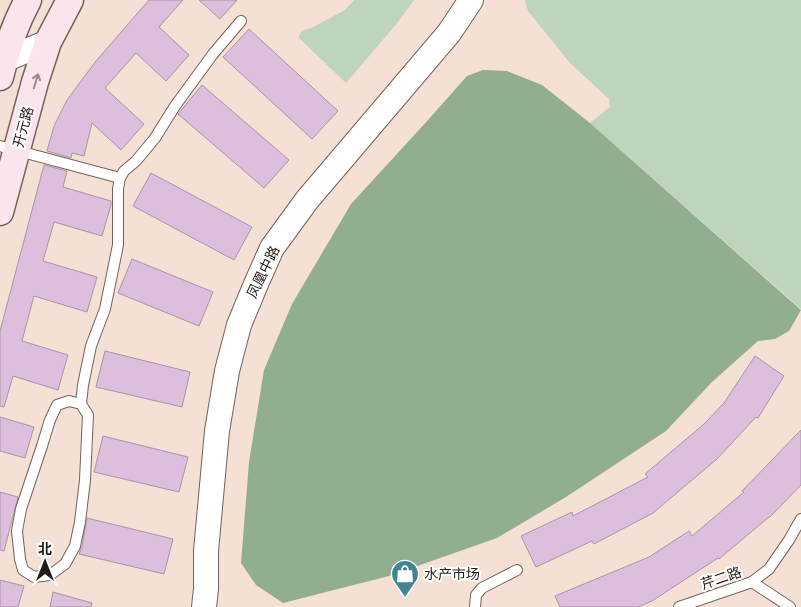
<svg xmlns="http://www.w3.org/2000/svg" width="801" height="607" font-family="Signika,'Noto Sans SC',sans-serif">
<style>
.green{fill:#bfd4bd}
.forest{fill:#92ae90}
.building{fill:#ddbedd;stroke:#a697a6}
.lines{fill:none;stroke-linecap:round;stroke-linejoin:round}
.service-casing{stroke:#746258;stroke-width:12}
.tertiary-casing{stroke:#746258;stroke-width:26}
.secondary-casing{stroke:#746258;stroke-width:29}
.service{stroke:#fff;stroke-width:10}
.tertiary{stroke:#fff;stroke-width:24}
.secondary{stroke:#fbe5ec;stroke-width:26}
.oneway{stroke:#998a8c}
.labels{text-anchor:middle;stroke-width:4;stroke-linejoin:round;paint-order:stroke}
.street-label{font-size:14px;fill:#221b17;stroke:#fff}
.poi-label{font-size:14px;fill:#221b17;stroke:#fff;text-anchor:start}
</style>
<rect width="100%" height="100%" fill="#f5e0d5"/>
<g class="green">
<path d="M354 0H414L398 22 346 83 298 37 302 31 311 28 345 10Z"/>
<path d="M525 0H801V309L590 123 610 107 609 99 570 63 528 11Z"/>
</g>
<path class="forest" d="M483 70 507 71 542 85 590 123 801 310 789 331 775 339 758 341 711 383 666 431 566 497 497 538 389 576 283 603 256 585 241 563 249 462 264 370 292 304 351 204 428 120 467 76Z"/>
<g class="building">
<path d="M149 0H183L159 27 189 55 166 81 136 53 105 88 144 124 121 150 92 123 84 156 72 153 71 158 47 151 54 126 67 100 96 61Z"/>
<path d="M199 0H237L220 19Z"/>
<path d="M249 29 338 111 312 139 223 57Z"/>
<path d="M202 85 289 160 264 188 178 114Z"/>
<path d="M44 165 67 171 63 187 111 201V205L102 236 54 222 43 261 97 277 87 312 34 296 22 341 68 355 58 390 13 376 4 407 0 406V331Z"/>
<path d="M151 173 252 227 234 260 133 206Z"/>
<path d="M132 259 213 292 199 326 118 293Z"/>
<path d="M105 351 190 372 182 407 96 387Z"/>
<path d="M755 356 784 376 758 418 756 417 717 459 653 513 594 544 592 541 536 567 521 536 572 512 573 516 648 477 645 474 704 424 724 403Z"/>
<path d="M0 417 34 427 25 458 0 451Z"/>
<path d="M801 430V485L770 517H769L719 559 718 558 652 601 638 607H560L555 596 649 557 689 531 692 536 744 492 742 491Z"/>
<path d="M103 436 188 457 179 492 94 472Z"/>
<path d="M0 492 18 497 4 551 0 550Z"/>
<path d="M87 518 173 539 164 574 79 554 82 547Z"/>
<path d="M0 580 24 586 18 607H0Z"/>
<path d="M53 592 92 603 91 607H50Z"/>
</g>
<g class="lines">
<defs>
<g id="service">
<path d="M0 146 120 178"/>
<path d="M69 401 81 404 88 415 85 480 80 522 75 546 65 564 50 575 34 577 23 570 20 559 17 531 21 509 42 446 50 420 57 405Z"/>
<path d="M81 404 83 385 91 346 105 309 118 245V189L120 178 124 171 136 161 155 138 175 106 213 54 241 21"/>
<path d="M752 582 790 607"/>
<path d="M475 607 476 595 482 588 517 570"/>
<path d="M679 607 752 582 769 569 789 540 801 519"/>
</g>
<g id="tertiary">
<path d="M0 64 4 60 48 42"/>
<path d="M204 607 206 589V551L217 431 227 371 239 325 256 284 272 248 307 200 449 33 471 0"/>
</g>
<g id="secondary">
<path d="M0 77C6 51 15 24 28 0"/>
<path d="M0 212 35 82 48 42 70 0"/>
</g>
</defs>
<use href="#service" class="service-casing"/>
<use href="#tertiary" class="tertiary-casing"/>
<use href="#secondary" class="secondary-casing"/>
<use href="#service" class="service"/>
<use href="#tertiary" class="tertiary"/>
<use href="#secondary" class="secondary"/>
</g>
<defs><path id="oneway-shaft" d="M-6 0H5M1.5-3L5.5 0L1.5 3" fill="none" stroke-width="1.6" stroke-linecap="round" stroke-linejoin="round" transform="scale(1.25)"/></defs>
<use class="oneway" href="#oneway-shaft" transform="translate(36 81) rotate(-73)"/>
<defs>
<symbol id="shop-pin" viewBox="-11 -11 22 30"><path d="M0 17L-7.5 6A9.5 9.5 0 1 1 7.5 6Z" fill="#418494" stroke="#fff"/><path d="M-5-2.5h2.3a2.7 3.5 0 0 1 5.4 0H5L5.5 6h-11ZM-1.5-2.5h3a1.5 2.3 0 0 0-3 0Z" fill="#fff"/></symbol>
</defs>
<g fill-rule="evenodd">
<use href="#shop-pin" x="389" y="558" width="32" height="43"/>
</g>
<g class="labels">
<g class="street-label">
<text transform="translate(23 127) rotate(-75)" y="5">开元路</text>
<text transform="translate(263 272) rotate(-64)" y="5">凤凰中路</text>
<text transform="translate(721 578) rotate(-19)" y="5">芹二路</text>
</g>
<g class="poi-label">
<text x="424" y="579">水产市场</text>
</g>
</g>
<g transform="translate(45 562)" stroke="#ffffff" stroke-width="4" paint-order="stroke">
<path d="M0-4L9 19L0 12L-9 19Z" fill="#221b17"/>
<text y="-8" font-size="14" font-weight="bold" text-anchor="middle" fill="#221b17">北</text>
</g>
</svg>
